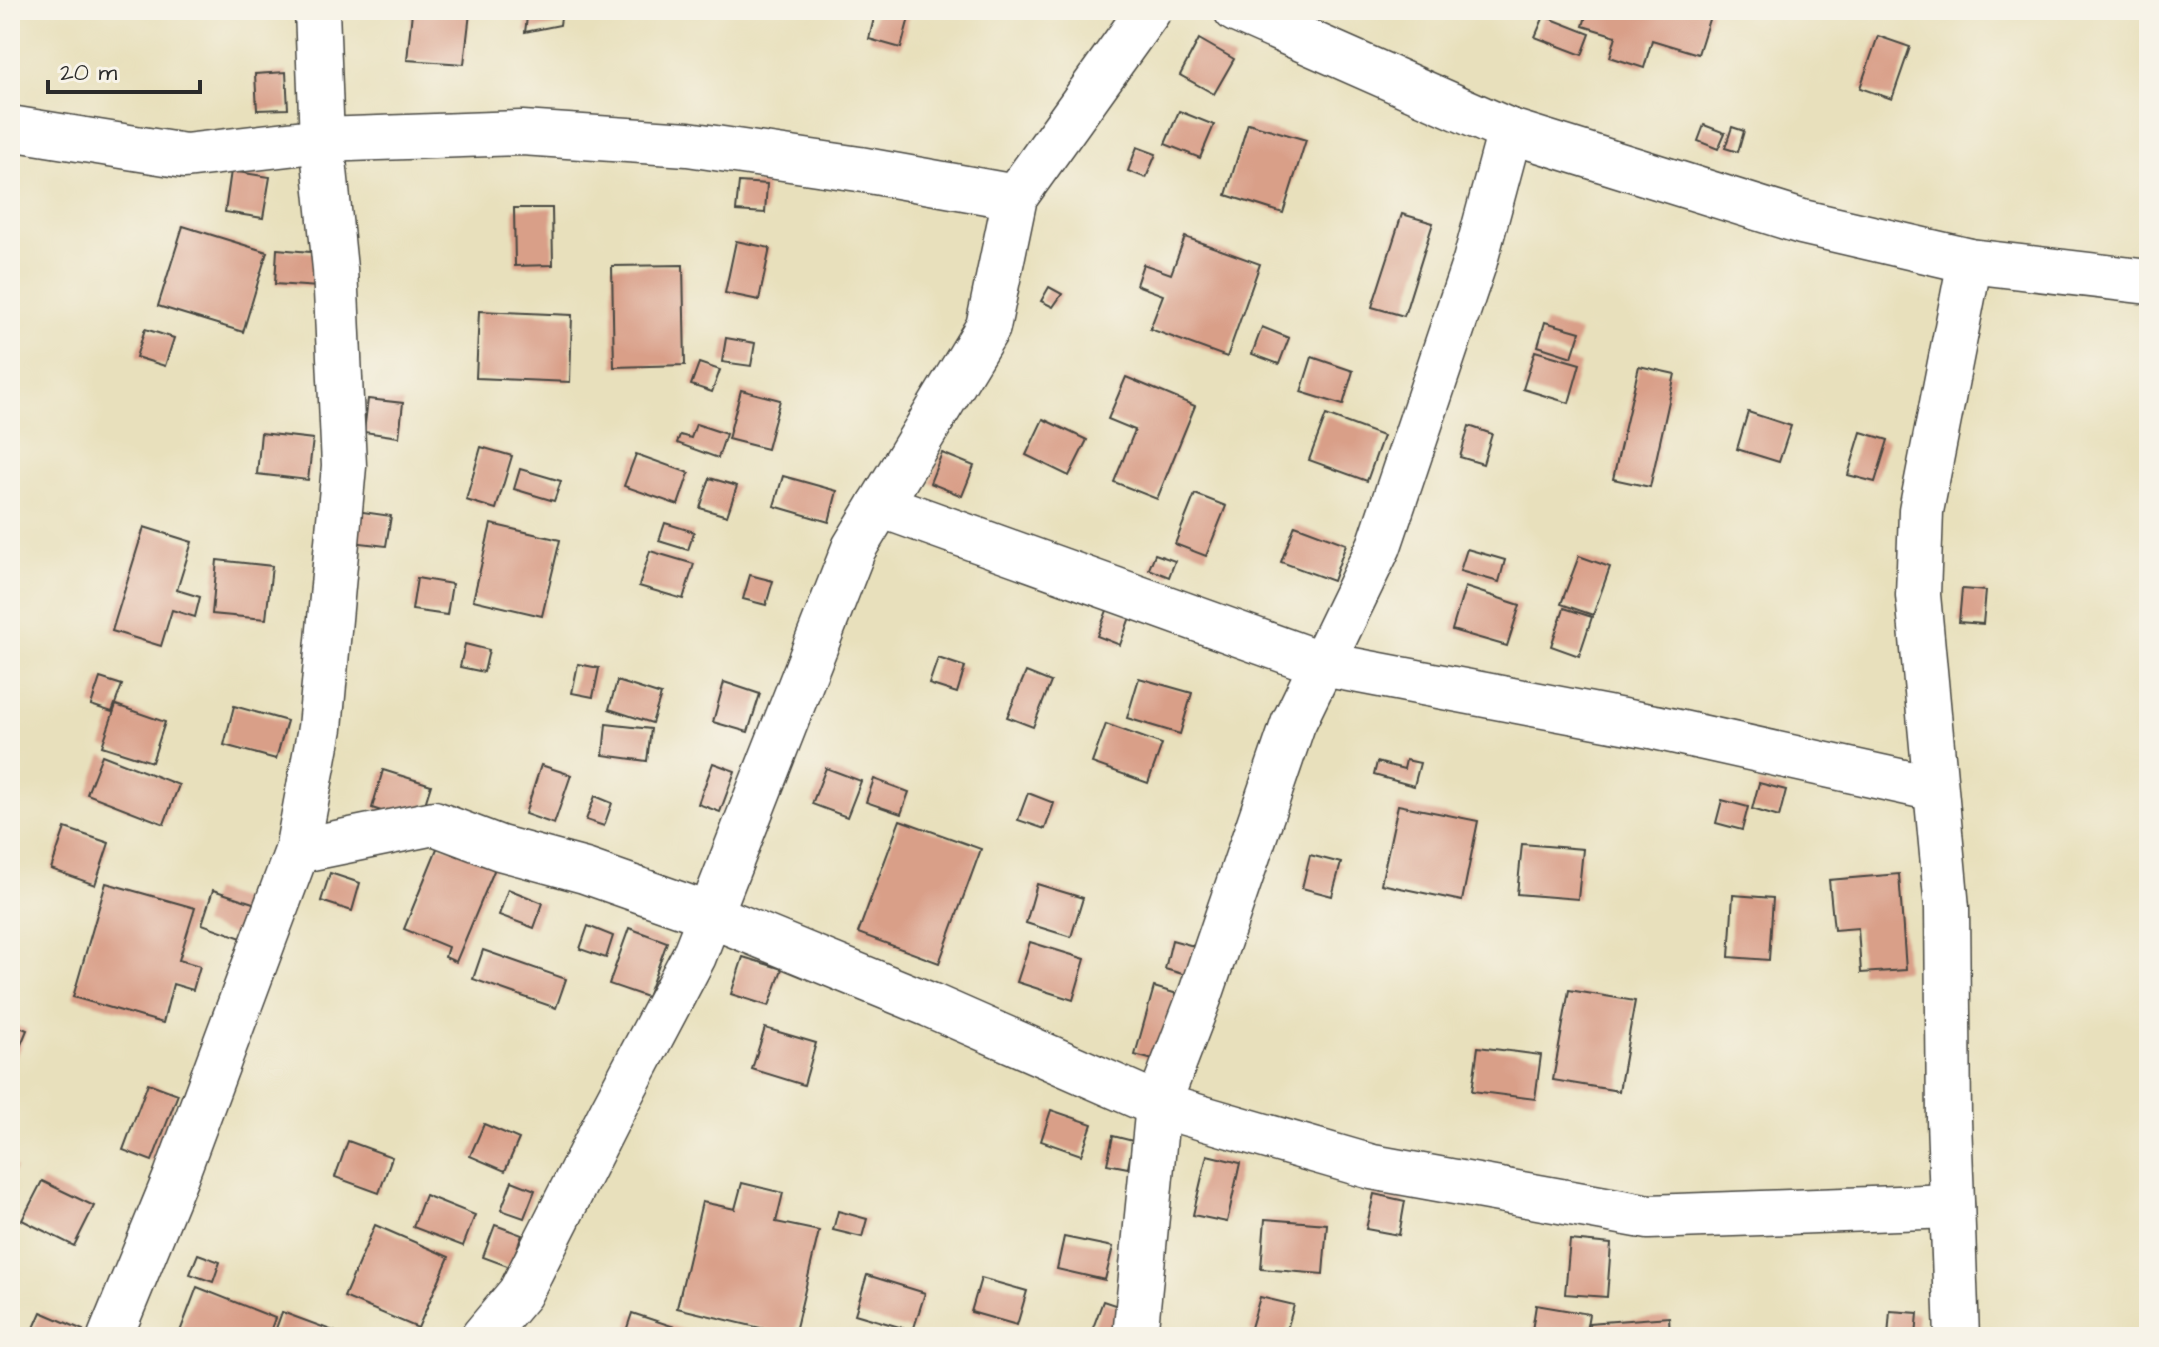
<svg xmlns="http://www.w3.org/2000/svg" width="2159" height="1347" font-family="'Architects Daughter',sans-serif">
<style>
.building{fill:#d99f88}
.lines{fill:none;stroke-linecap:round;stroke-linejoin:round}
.street-casing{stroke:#474641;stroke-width:47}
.street{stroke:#fff;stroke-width:44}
</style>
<rect width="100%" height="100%" fill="#f7f3e8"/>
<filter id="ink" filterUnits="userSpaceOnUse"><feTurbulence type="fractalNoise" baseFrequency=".0125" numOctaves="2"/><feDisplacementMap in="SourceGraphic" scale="16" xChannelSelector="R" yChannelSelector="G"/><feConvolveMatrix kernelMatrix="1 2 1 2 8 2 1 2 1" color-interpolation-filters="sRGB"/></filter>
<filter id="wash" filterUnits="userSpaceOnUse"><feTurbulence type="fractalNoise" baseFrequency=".006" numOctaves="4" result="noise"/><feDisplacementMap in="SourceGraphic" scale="32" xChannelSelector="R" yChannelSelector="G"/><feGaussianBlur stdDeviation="1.8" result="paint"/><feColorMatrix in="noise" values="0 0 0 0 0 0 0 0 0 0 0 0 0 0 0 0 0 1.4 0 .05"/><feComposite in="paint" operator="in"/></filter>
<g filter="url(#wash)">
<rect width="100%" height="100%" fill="#e8e0bc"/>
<g id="blocks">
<g class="building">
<path d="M528 10H562L560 25 525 32Z"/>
<path d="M876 10H911L901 48 869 39Z"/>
<path d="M1588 10H1712L1698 54 1652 40 1644 68 1610 57 1616 36 1583 26Z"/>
<path d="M412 12 470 13 464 64 407 60Z"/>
<path d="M1544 16 1590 34 1582 55 1535 37Z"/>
<path d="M1878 36 1910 47 1892 99 1860 88Z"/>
<path d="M1199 39 1234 59 1214 94 1180 75Z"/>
<path d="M286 72 288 109 257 110 255 74Z"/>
<path d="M1179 111 1214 125 1200 158 1165 144Z"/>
<path d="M1248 123 1306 140 1283 213 1226 195Z"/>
<path d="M1704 125 1725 133 1718 149 1698 141Z"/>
<path d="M1732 127 1744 131 1738 152 1725 148Z"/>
<path d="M1137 147 1156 154 1146 178 1128 171Z"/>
<path d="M231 171 270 177 263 218 225 212Z"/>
<path d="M739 182 767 184 765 213 736 211Z"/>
<path d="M514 208H552L553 265 515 266Z"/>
<path d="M1402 214 1433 223 1404 316 1372 307Z"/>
<path d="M183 226 267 252 243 332 158 306Z"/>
<path d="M1185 237 1260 264 1227 357 1150 329 1163 295 1136 285 1143 264 1171 274Z"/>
<path d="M736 241 770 248 759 300 725 293Z"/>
<path d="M277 249 321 253 319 287 275 284Z"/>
<path d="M683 265 685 365 614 367 612 266Z"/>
<path d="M1049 287 1062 294 1053 307 1041 301Z"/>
<path d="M479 311 572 315 570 382 476 378Z"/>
<path d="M1545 322 1580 332 1572 357 1538 346Z"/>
<path d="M1262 327 1289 338 1279 364 1252 354Z"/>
<path d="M145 329 174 338 165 366 136 357Z"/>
<path d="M726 338 755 343 751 366 722 362Z"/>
<path d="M1535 351 1580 364 1569 403 1523 389Z"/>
<path d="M1312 357 1353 371 1343 405 1301 392Z"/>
<path d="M699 363 720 370 712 392 691 385Z"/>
<path d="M1639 366 1675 374 1650 487 1613 479Z"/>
<path d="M1126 377 1195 406 1157 499 1114 482 1135 430 1108 419Z"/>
<path d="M741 390 780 400 767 449 728 439Z"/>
<path d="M368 399 403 403 399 437 364 432Z"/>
<path d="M1748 412 1791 426 1779 462 1737 449Z"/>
<path d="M1326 415 1383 436 1367 481 1309 460Z"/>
<path d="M1043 419 1087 440 1069 476 1026 455Z"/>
<path d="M696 424 726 434 718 458 677 443 680 435 691 438Z"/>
<path d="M1469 426 1492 434 1483 464 1460 457Z"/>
<path d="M1861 432 1888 440 1875 482 1848 475Z"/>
<path d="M261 433 313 439 308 480 257 474Z"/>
<path d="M481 447 512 456 496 509 466 500Z"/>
<path d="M942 453 974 466 962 496 930 483Z"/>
<path d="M636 454 689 473 678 505 624 486Z"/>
<path d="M520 469 561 481 554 501 514 489Z"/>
<path d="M783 476 837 491 829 522 774 506Z"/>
<path d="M710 478 737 486 727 516 700 508Z"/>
<path d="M1195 494 1226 506 1206 556 1175 544Z"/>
<path d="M356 511 391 516 386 546 352 542Z"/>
<path d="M665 523 694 532 688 550 659 541Z"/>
<path d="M491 524 560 540 542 616 473 600Z"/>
<path d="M1295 525 1346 544 1333 581 1281 562Z"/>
<path d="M144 527 192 542 177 590 200 597 195 617 172 610 161 646 112 631Z"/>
<path d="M1467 549 1505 560 1499 582 1460 571Z"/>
<path d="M650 551 694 564 683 599 639 586Z"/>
<path d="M1155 554 1175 561 1169 577 1149 569Z"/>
<path d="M1579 556 1610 567 1593 615 1561 604Z"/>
<path d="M217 560 272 566 266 619 212 614Z"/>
<path d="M750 575 773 581 766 605 743 599Z"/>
<path d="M417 578 452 584 447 615 412 610Z"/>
<path d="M1465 587 1520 605 1507 646 1452 630Z"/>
<path d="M1962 589 1986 591 1983 624 1959 622Z"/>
<path d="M1108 608 1130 617 1120 645 1097 636Z"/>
<path d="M1564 608 1592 617 1579 656 1551 646Z"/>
<path d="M465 644 489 650 484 672 460 667Z"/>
<path d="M938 658 965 667 957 693 929 684Z"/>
<path d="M578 664 599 668 593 697 572 693Z"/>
<path d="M1026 672 1051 682 1033 727 1007 717Z"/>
<path d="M100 678 122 685 112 712 91 705Z"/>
<path d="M1139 678 1192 693 1180 734 1127 718Z"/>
<path d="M617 681 661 695 652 723 609 709Z"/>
<path d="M724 682 760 694 748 732 713 722Z"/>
<path d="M116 705 165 722 152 762 102 746Z"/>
<path d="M234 706 287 721 276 759 224 745Z"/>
<path d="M606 724 651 729 647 761 603 755Z"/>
<path d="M1106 724 1162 744 1148 783 1092 763Z"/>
<path d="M102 755 179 785 164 824 87 794Z"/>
<path d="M1406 760 1420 763 1414 786 1374 775 1377 762 1404 769Z"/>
<path d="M713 763 735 771 720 812 698 804Z"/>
<path d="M541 765 571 775 554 824 525 814Z"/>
<path d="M826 768 861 781 847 817 812 804Z"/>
<path d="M383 770 431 785 419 823 372 808Z"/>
<path d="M874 779 909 792 901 814 866 802Z"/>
<path d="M1759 783 1786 790 1779 817 1752 809Z"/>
<path d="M1028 793 1054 803 1045 829 1018 820Z"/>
<path d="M595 796 612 803 604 826 586 820Z"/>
<path d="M1722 800 1748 807 1742 830 1716 823Z"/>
<path d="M1398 805 1478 821 1462 901 1381 884Z"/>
<path d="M900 820 981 849 939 963 858 933Z"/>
<path d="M65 828 109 843 95 885 51 869Z"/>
<path d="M1522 844 1583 849 1578 899 1517 894Z"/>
<path d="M438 846 501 854 456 962 445 957 448 947 404 929Z"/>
<path d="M1310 855 1341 863 1332 896 1302 888Z"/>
<path d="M330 873 360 883 352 911 321 901Z"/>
<path d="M1899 874 1906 970 1861 973 1858 928 1834 930 1829 880Z"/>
<path d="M106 883 195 908 179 960 200 966 193 990 173 984 163 1023 73 997Z"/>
<path d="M1037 884 1083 898 1071 937 1026 923Z"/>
<path d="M508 889 543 903 534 928 499 915Z"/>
<path d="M213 890 256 904 244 939 202 924Z"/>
<path d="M1733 895 1773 898 1769 960 1729 957Z"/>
<path d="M588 926 613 936 606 958 580 949Z"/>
<path d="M629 928 667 942 647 997 609 984Z"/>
<path d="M1172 940 1201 948 1193 977 1165 969Z"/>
<path d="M1030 942 1085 959 1073 1000 1017 982Z"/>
<path d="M483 950 566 979 556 1008 473 979Z"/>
<path d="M743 957 782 969 769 1006 731 994Z"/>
<path d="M1154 987 1184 996 1164 1063 1135 1055Z"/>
<path d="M1569 990 1635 1001 1619 1091 1553 1080Z"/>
<path d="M10 1023 27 1030 10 1071Z"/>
<path d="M765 1028 816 1043 804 1085 752 1069Z"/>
<path d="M1478 1047 1541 1055 1535 1099 1472 1091Z"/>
<path d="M148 1083 178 1094 152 1161 123 1150Z"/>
<path d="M1051 1110 1092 1124 1081 1155 1041 1141Z"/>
<path d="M484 1124 519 1139 505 1171 470 1156Z"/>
<path d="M1113 1136 1133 1141 1128 1168 1107 1164Z"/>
<path d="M348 1141 392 1157 379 1193 335 1177Z"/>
<path d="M1207 1155 1240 1163 1227 1222 1193 1215Z"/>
<path d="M10 1164 17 1167 10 1182Z"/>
<path d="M42 1181 94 1206 74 1246 22 1220Z"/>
<path d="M512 1181 535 1190 524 1218 501 1210Z"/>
<path d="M742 1183 783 1193 776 1222 819 1231 794 1336 677 1308 702 1202 735 1209Z"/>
<path d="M1374 1194 1405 1201 1399 1235 1366 1229Z"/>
<path d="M425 1195 475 1215 463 1246 413 1227Z"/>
<path d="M838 1211 867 1219 862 1237 833 1230Z"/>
<path d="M1265 1219 1327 1224 1323 1274 1261 1269Z"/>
<path d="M375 1225 449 1257 418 1328 344 1297Z"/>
<path d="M495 1225 522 1235 510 1267 483 1257Z"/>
<path d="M1064 1237 1113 1247 1105 1280 1057 1269Z"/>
<path d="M1570 1240 1611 1244 1607 1297 1565 1294Z"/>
<path d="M198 1254 220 1262 213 1282 190 1274Z"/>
<path d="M867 1275 925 1293 913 1331 855 1314Z"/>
<path d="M981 1278 1027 1291 1017 1325 971 1312Z"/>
<path d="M197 1287 275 1318 268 1337H178Z"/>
<path d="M1260 1297 1294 1305 1285 1337H1273L1250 1331Z"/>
<path d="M1103 1301 1124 1308 1113 1337H1093L1090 1336Z"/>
<path d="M1536 1305 1589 1314 1585 1337H1531Z"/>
<path d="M1890 1311 1918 1313 1916 1337H1888Z"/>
<path d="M41 1312 83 1330 80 1337H30Z"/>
<path d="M282 1312 339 1333 337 1337H273Z"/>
<path d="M632 1313 702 1336V1337H624Z"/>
<path d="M1669 1317 1670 1337H1590L1589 1323Z"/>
</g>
</g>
</g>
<g filter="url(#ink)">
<use href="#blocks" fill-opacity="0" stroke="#474641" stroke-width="2"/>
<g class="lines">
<defs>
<g id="street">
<path d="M1236 10 1510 131 1802 222 1970 261 2149 282"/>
<path d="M10 128 185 156 322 140 522 133 688 144 859 169 1015 197"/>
<path d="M880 505 1322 664 1655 727 1935 789"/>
<path d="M297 851 434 823 500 848 585 871 710 915 930 1005 1158 1105 1372 1167 1649 1217 1952 1206"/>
<path d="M110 1337 176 1176 297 851 320 728 344 466 335 269 322 140 317 10"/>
<path d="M483 1337 520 1293 612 1111 694 956 854 548 988 327 1015 197 1149 10"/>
<path d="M1135 1337 1158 1105 1201 993 1293 724 1379 546 1475 261 1510 131"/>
<path d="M1957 1337 1949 1120 1947 908 1918 595 1921 511 1970 261"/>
</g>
</defs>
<use href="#street" class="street-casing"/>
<use href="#street" class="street"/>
</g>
</g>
<rect width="2159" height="1347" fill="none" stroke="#f7f3e8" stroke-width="40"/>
<path d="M48 80v12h152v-12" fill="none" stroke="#2b2b2b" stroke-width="4"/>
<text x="60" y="80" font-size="24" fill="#2b2b2b" stroke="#f7f3e8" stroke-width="6" paint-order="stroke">20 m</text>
</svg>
